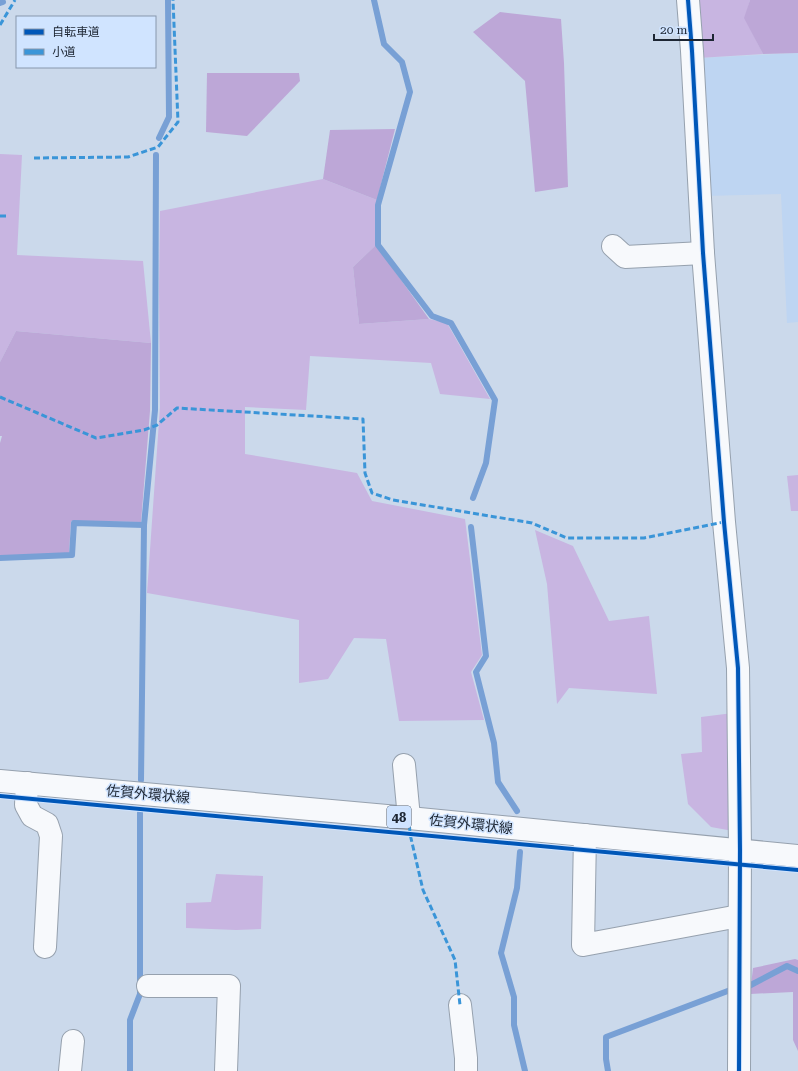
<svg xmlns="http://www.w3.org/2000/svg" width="798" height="1071" font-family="'Roboto Serif','Noto Sans JP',serif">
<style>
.built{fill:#bed5f2}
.green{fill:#c8b5e1}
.forest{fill:#bda7d7}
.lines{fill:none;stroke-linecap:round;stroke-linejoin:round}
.stream{stroke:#78a0d5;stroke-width:6}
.minor-casing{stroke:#96a1ae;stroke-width:24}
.major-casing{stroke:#96a1ae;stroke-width:24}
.minor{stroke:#f7f9fc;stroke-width:22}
.major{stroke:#f7f9fc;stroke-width:22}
.quiet{stroke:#3a95d8;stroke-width:3;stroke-dasharray:6 3;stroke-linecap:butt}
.cycleway-casing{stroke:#d0e4ff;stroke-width:6}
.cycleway{stroke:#0057b8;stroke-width:4}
.labels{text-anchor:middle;stroke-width:3;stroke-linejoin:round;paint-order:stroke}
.shield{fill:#d0e4ff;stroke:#535f70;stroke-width:1}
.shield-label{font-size:13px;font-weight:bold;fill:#1d2633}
.street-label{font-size:14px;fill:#1d2633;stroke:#d0e4ff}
</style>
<rect width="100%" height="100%" fill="#cbd9eb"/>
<path class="built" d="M798 53V322L787 323 781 194 704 196 698 58Z"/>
<g class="green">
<path d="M695 0H750L745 18 763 54 698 58Z"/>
<path d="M0 154 22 155 17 255 143 261 151 343 16 331 0 362Z"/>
<path d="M323 179 377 200 376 245 353 267 359 324 429 319 447 323 490 399 440 394 431 363 310 356 306 410 245 407V454L357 473 372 501 465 519 482 655 471 672 484 720 399 721 386 639 354 638 328 679 299 683V620L147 593 160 407 159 288 160 211Z"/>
<path d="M798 475V511H791L787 476Z"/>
<path d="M535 530 573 546 609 621 649 616 657 694 569 688 557 704 547 584Z"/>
<path d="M733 713V831L711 827 688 804 681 754 702 752 701 717Z"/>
<path d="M216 874 263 876 261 929 236 930 186 928V903L211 902Z"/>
</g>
<g class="forest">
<path d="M750 0H798V53L763 54 744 18Z"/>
<path d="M500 12 561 19 564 63 568 187 535 192 525 81 473 32Z"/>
<path d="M207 73H299L300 81 247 136 206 132Z"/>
<path d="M395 129 377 200 323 179 330 130Z"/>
<path d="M376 245 429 319 359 324 353 267Z"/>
<path d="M16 331 151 343 150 411 141 522 71 521 69 553 0 556V443L2 436H0V362Z"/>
<path d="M795 959 798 960V1051L793 1040V992L750 994 753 968Z"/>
</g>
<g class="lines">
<g class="stream">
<path d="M374 0 384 44 402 62 410 92 378 205V245L432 316 451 323 495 400 486 463 473 498"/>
<path d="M0 3 3 2"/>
<path d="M159 138 169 117 168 0"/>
<path d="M471 527 486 656 476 672 494 743 498 782 517 811"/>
<path d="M0 558 72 555 74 523 144 525"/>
<path d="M141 780 144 525 155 410 156 155"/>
<path d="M520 852 517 888 501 953 514 997V1025L525 1071"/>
<path d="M747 987 787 966 798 971"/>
<path d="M130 1071V1020L140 994V813"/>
<path d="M608 1071 606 1059V1037L733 989"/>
</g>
<defs>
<g id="minor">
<path d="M688 0 692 51 703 253 724 522 738 668 740 850 739 1071"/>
<path d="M613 246 625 257 703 253"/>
<path d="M404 765 409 818"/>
<path d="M27 783 26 805 32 816 47 824 51 836 45 947"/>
<path d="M585 835 583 945 739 916"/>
<path d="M148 986H229L226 1071"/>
<path d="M460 1005 466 1058V1071"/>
<path d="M70 1071 73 1041"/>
</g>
<path id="major" d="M0 781 409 818 798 856"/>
</defs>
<use href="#minor" class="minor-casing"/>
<use href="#major" class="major-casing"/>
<use href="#minor" class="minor"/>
<use href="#major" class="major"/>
<g class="quiet">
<path d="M0 25 15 0"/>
<path d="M34 158 128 157 158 147 178 122 173 0"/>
<path d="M0 216H7"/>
<path d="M0 397 96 438 144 430 157 425 177 408 363 419 365 473 372 493 393 500 532 523 567 538H644L724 522"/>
<path d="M409 818 410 834 423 890 455 960 460 1005"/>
</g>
<defs>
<g id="cycleway">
<path d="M688 0 692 51 703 253 724 522 738 668 740 850 739 1071"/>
<path d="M0 796 798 870"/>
</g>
</defs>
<use href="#cycleway" class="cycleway-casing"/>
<use href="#cycleway" class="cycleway"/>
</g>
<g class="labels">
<rect class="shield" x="387" y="806" width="24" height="22" rx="3"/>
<g class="shield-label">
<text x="399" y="822">48</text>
</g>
<g class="street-label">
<text transform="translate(148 794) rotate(5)" y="5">佐賀外環状線</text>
<text transform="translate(471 824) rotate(6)" y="5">佐賀外環状線</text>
</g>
</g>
<rect x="16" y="16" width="140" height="52" fill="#d0e4ff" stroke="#8898ad"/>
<rect x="24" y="29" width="20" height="6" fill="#0057b8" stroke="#8898ad"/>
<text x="52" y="36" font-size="12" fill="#1d2633">自転車道</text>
<rect x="24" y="49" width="20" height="6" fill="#3a95d8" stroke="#8898ad"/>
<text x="52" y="56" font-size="12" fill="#1d2633">小道</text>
<path d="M654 34v6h59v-6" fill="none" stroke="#1d2633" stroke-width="2"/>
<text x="660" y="34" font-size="12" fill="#1d2633" stroke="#d0e4ff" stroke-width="3" paint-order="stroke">20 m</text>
</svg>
